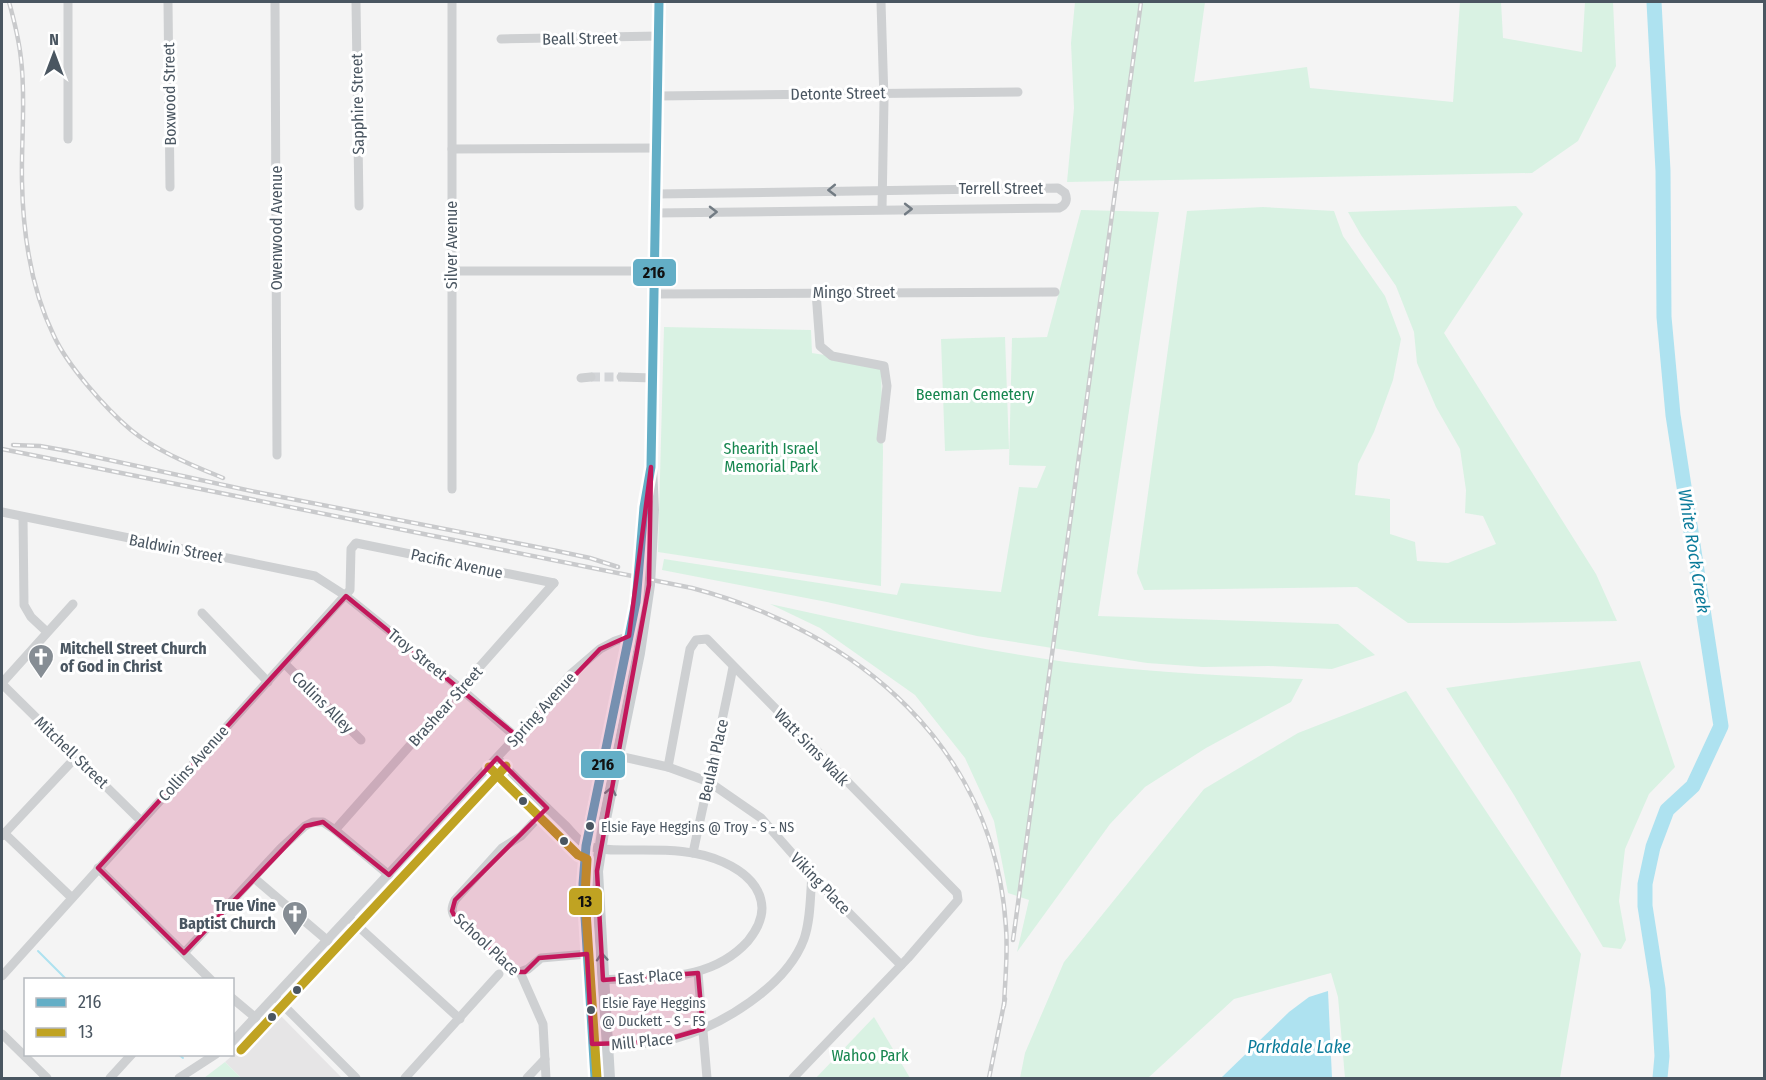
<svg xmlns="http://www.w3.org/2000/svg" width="1766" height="1080" font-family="'Fira Sans Condensed',sans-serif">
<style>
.education{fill:#e6e5e6}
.green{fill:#d9f2e3}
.water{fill:#aee2f0}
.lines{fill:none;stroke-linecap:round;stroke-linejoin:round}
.stream{stroke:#aee2f0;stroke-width:2}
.river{stroke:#aee2f0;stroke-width:15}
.minor-tunnel{stroke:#d2d4d7;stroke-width:9;stroke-dasharray:9 4.5;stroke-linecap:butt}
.minor{stroke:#ced0d2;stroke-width:9}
.major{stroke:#caced1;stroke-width:12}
.rail-casing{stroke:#c9cacc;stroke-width:4.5}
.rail{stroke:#fff;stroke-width:2;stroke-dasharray:7;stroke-linecap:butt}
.bus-1-casing{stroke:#fff;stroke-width:14}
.bus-2-casing{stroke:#fff;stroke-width:14}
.bus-1{stroke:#63aec6;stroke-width:9}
.bus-2{stroke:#c0a322;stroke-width:9}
.oneway{stroke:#727b83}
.oneway2{stroke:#707a83}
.marked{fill:#c2185b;fill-opacity:0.2;stroke:#c2185b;stroke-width:4.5;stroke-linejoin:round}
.bus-dot{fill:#4a5661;stroke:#fff;stroke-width:2}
.labels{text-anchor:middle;stroke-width:6;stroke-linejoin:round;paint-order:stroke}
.bus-label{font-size:14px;fill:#4a5661;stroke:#fff;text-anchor:start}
.street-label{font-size:16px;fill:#4a5661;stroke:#fff}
.park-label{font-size:16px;fill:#17864f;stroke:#fff}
.poi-label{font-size:16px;font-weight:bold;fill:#4a5661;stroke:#fff;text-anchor:start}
.water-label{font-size:18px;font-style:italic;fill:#0c7c9b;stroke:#fff}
.line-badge{stroke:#fff;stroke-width:2}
.pale-badge-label{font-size:16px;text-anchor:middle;font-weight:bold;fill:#111}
</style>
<rect width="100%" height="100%" fill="#f4f4f4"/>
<path class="education" d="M278 1013 342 1078H241L225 1062Z"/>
<g class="green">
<path d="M1075 2H1205L1194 82 1307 67 1310 88 1453 102 1460 2H1501L1503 38 1582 52 1585 2H1613L1616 66 1578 141 1532 173 1067 182 1074 108 1071 43Z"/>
<path d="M1516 206 1523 214 1444 333 1596 574 1617 621 1508 623H1408L1357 587 1144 590 1137 573 1187 211 1263 207 1334 211 1343 236 1385 296 1401 339 1393 380 1374 432 1358 464 1355 495 1390 499V534L1415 542 1417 561 1448 563 1496 544 1483 516 1465 513 1466 490 1460 449 1436 407 1417 363 1414 332 1396 286 1361 235 1348 212Z"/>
<path d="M1081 210 1159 212 1098 616 1338 624 1375 655 1332 669 1269 666 1203 667 1147 663 977 636 827 602 662 570 664 559 897 595 901 583 1001 592 1019 487 1037 488 1046 466 1009 465 1012 338 1047 337Z"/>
<path d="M664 327 811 330 812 353 881 364 883 452 881 586 658 552Z"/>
<path d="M1005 337 1009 449 945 451 941 339Z"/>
<path d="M770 604C868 625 966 648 1066 662 1145 672 1224 676 1303 679L1291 702 1206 748 1145 787 1110 824 1017 952 1029 900 1008 893 994 821 965 758 915 695 820 628Z"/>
<path d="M1640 661 1675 767 1649 794 1625 849 1619 901 1626 940 1621 949 1603 947 1514 795 1446 688Z"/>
<path d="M1406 691 1581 954 1560 1078H1345L1338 997 1331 973 1234 999 1148 1078H1020L1025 1053 1064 962 1204 789 1298 733Z"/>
<path d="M874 1017 910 1078H816Z"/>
<path d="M225 1062 241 1078H204Z"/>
</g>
<path class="water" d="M1328 991 1332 1078H1221L1289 1012 1309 997Z"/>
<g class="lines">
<g class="stream">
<path d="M38 951 67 980"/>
<path d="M178 1054 183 1058"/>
</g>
<path class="river" d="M1654 2 1663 171 1664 317 1673 415 1721 726 1693 786 1667 810 1653 847 1645 884V906L1658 989 1662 1056 1660 1078"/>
<path class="minor-tunnel" d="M591 377H621"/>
<g class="minor">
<path d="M68 2V139"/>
<path d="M168 2 170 187"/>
<path d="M275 2 277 455"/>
<path d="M356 2 359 206"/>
<path d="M881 2 884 100 882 209"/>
<path d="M501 39 659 36"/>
<path d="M658 96 1018 92"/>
<path d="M452 149 657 148"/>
<path d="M655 213 1059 208C1066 205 1068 200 1065 193L1058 188 656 194"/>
<path d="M451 271H654"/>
<path d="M816 292 820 346 832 356 884 366 887 386 881 439"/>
<path d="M654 294 1055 292"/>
<path d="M621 377 653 378"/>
<path d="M581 378 591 377"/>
<path d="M452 489V2"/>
<path d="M2 512 315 576 346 596 460 688 516 737"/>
<path d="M23 517 24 605 31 617 47 632"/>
<path d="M202 613 268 682"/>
<path d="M285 664 361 740"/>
<path d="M2 683 73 604"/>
<path d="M2 684 141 821"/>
<path d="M605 753 668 767 709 782 761 818 812 876 901 965"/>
<path d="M497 758C519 781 542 803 565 825 572 832 580 843 588 846 603 851 619 850 634 850 664 850 695 849 723 862 743 871 761 885 762 908 762 921 756 931 748 941 710 983 656 976 603 980"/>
<path d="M668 767 690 649 696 640 707 639 957 893 958 900 908 958 793 1078"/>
<path d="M335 830 554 583"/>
<path d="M4 833 71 897"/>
<path d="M2 836 77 756"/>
<path d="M693 853C706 791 721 729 733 667"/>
<path d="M98 868 211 980"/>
<path d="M254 878 328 941"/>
<path d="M349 918 460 1019"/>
<path d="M184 953 281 848 305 826 313 822H323L335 830 389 875"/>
<path d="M520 972 528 969 541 958 587 954"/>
<path d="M698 973 707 1078"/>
<path d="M2 976 350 590 351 549 356 543 554 583"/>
<path d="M275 997 356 1078"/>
<path d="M232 998 256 1018"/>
<path d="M2 1034 47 1078"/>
<path d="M232 1042 516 737 571 674 600 649 615 641 633 635"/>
<path d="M601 1044C624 1045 651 1045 674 1039 721 1026 786 987 804 939 811 919 810 896 812 876"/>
<path d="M110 1078 132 1054"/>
<path d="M179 1078 216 1054"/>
<path d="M405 1078 499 974"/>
<path d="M527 1078 545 1059"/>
<path d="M546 1078 543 1024 520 972 510 969 456 919C451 912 451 908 455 900L502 848 521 836 547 808"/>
</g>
<g class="major">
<path d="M595 1078 583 884 586 846 590 823 636 602 644 507 647 489"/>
<path d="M609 1078 597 871 605 819 639 653 649 585 653 510 651 467 659 2"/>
</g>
<defs>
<g id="rail">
<path d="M9 2C14 20 19 40 21 59 26 99 21 141 22 182 23 233 31 289 54 336 67 365 106 409 131 430 158 452 192 465 223 478"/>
<path d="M13 445 40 446 68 451 256 492 557 551 590 558 618 567"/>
<path d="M2 449 692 588C858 632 995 747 1006 928 1008 954 1005 980 1004 1006"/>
<path d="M1013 940 1141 2"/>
<path d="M989 1078 1005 999"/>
</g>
</defs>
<use href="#rail" class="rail-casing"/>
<use href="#rail" class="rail"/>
<defs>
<path id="bus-1" d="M595 1078 583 884 586 846 636 602 644 507 651 467 659 2"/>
<g id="bus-2">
<path d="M489 767 578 855 587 859 585 896 597 1078"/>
<path d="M241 1050 506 766"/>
</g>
</defs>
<use href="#bus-1" class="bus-1-casing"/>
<use href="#bus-2" class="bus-2-casing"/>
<use href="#bus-1" class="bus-1"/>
<use href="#bus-2" class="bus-2"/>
</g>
<defs><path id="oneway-chevron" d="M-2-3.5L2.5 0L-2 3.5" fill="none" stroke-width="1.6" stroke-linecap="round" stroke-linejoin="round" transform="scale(1.5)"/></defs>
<g class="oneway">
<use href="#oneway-chevron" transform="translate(832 190) rotate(179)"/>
<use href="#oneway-chevron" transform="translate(908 209)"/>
<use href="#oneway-chevron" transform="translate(713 212) rotate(-1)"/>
</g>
<g class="oneway2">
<use href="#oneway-chevron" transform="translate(611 791) rotate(-78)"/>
<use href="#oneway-chevron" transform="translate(602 957) rotate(-94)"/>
</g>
<path class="marked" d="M651 467 649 585 597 871 603 980 698 973 703 1029 658 1042 592 1044 587 954 539 958 525 972H515L456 919 452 911 455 900 547 808 497 758 389 875 323 822 305 826 184 953 98 868 346 596 517 736 600 649 629 636Z"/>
<defs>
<symbol id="church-pin" viewBox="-11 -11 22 30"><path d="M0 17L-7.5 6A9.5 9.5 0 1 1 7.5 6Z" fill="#868d94" stroke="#fff"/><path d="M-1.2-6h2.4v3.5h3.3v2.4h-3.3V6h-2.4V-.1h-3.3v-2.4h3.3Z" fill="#fff"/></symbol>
</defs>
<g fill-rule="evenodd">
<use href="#church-pin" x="26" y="642" width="30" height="40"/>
<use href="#church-pin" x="280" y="899" width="30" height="40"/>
</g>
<g class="bus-dot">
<circle cx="523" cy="801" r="5"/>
<circle cx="590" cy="826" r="5"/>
<circle cx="564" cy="841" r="5"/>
<circle cx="297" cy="990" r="5"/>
<circle cx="591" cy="1010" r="5"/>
<circle cx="272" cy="1017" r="5"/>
</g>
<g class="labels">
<g class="bus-label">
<text x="601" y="832">Elsie Faye Heggins @ Troy - S - NS</text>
<text x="602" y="1008">Elsie Faye Heggins<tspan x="602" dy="18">@ Duckett - S - FS</tspan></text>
</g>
<g class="street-label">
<text transform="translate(580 38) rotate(-1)" y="6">Beall Street</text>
<text transform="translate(838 93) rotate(-1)" y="6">Detonte Street</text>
<text transform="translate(169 94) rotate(-91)" y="6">Boxwood Street</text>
<text transform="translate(357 104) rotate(-91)" y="6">Sapphire Street</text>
<text x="1001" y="194">Terrell Street</text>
<text transform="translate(276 228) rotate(-90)" y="6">Owenwood Avenue</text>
<text transform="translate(451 245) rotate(-90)" y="6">Silver Avenue</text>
<text x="854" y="298">Mingo Street</text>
<text transform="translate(176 548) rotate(11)" y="6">Baldwin Street</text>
<text transform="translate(457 563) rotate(12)" y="6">Pacific Avenue</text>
<text transform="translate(418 654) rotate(39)" y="6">Troy Street</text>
<text transform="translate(323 702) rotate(45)" y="6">Collins Alley</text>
<text transform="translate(445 706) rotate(-48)" y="6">Brashear Street</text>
<text transform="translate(541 709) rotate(-48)" y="6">Spring Avenue</text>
<text transform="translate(812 747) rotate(46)" y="6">Watt Sims Walk</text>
<text transform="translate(72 752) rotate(44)" y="6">Mitchell Street</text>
<text transform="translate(713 760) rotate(-77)" y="6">Beulah Place</text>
<text transform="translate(193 763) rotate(-48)" y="6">Collins Avenue</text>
<text transform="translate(821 883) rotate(46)" y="6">Viking Place</text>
<text transform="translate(487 944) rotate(43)" y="6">School Place</text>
<text transform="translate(650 976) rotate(-4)" y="6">East Place</text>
<text transform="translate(642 1041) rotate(-6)" y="6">Mill Place</text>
</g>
<g class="park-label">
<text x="975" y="400">Beeman Cemetery</text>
<text x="771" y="454">Shearith Israel<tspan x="771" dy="18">Memorial Park</tspan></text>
<text x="870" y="1061">Wahoo Park</text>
</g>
<g class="poi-label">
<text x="60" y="654">Mitchell Street Church<tspan x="60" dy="18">of God in Christ</tspan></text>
<text x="276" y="911" text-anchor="end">True Vine<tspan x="276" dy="18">Baptist Church</tspan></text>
</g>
<g class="water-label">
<text transform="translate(1694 551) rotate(81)" y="6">White Rock Creek</text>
<text x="1299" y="1053">Parkdale Lake</text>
</g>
</g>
<g class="line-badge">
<rect x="632" y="258" width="45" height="29" rx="6" fill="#63aec6"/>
<rect x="580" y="750" width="46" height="29" rx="6" fill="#63aec6"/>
<rect x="568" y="887" width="35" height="29" rx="6" fill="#c0a322"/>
</g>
<g class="pale-badge-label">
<text x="654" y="278">216</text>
<text x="603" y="770">216</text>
<text x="585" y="907">13</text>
</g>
<rect width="1766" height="1080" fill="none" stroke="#4a5661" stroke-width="6"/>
<rect x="24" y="978" width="210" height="78" fill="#ffffff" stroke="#b7bbc0" stroke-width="1.5"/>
<rect x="36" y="998" width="30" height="9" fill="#63aec6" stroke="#b7bbc0" stroke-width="1.5"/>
<text x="78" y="1008" font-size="18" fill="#4a5661">216</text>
<rect x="36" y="1028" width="30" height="9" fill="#c0a322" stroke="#b7bbc0" stroke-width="1.5"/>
<text x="78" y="1038" font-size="18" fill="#4a5661">13</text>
<g transform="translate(54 54)" stroke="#ffffff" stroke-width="4.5" paint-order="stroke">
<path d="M0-4.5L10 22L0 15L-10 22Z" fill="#4a5661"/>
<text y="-9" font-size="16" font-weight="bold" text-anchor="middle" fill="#4a5661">N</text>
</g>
</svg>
